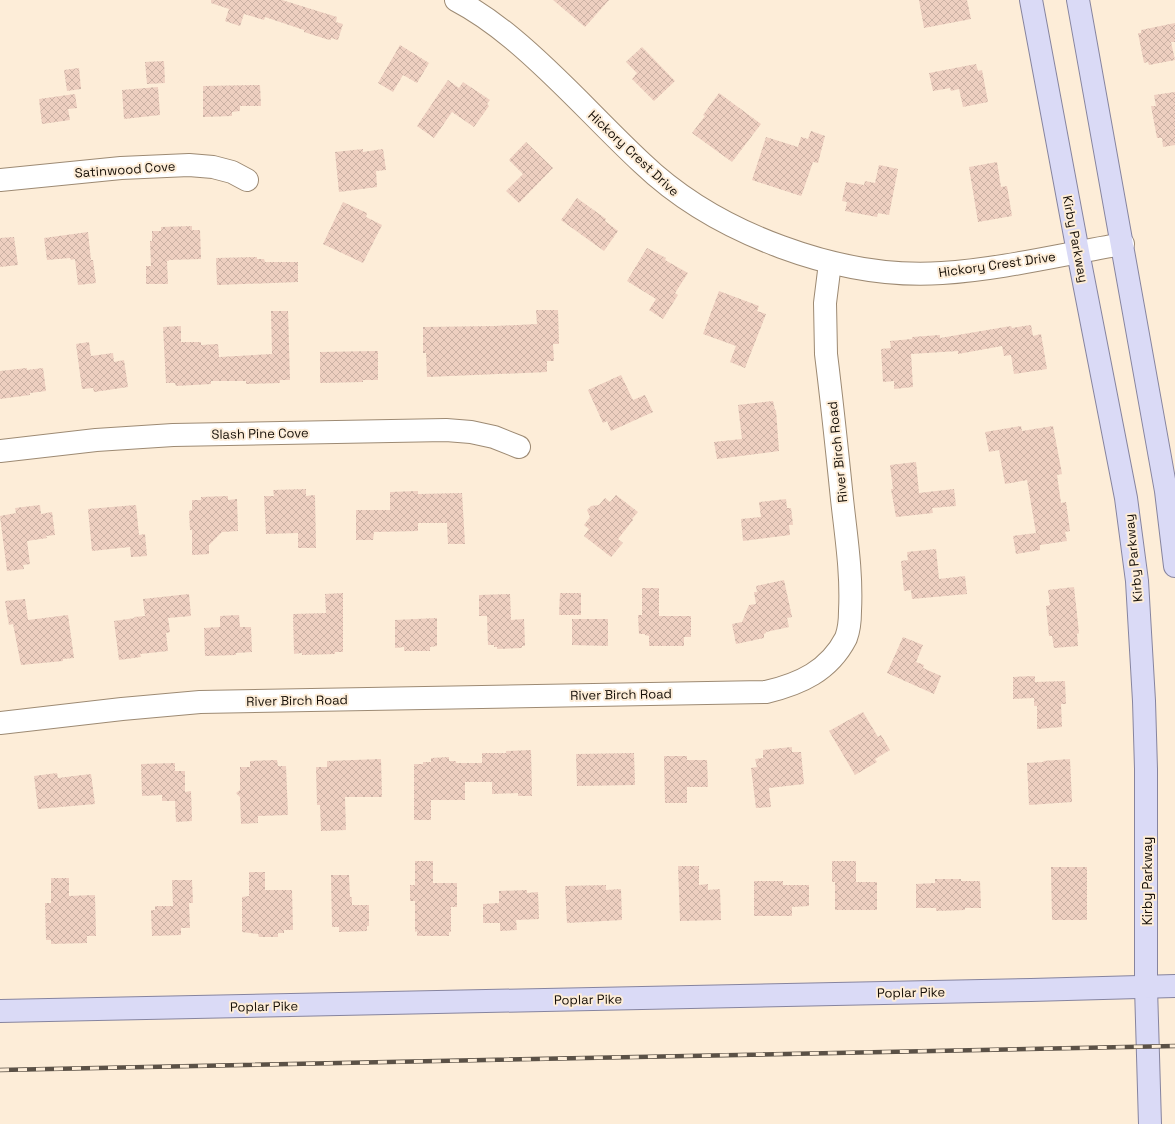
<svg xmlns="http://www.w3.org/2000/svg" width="1175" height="1124" font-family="'Space Grotesk',sans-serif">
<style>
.building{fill:url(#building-cross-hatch)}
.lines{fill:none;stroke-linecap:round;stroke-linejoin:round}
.minor-casing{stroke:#9d8a73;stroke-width:24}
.major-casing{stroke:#86849f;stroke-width:24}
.minor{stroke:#fff;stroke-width:22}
.major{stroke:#dadaf6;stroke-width:22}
.rail-casing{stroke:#5b5146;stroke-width:4.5}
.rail{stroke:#fdedd8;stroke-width:3;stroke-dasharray:9;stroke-linecap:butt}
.labels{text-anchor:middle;stroke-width:4;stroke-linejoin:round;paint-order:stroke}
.street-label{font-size:13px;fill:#171008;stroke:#fdedd8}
</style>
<defs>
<pattern id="building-cross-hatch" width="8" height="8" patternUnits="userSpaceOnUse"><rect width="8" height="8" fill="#eecfc0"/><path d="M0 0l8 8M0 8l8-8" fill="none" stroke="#cbb1a4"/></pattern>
</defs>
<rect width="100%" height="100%" fill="#fdedd8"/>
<g class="building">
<path d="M211 0H282L337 17 336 22 343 24 338 40 331 38V40L326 39 304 32V30L265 17 264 20 244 14 240 26 225 21 229 9 211 3Z"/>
<path d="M553 0H609L585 27Z"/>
<path d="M919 0H967L971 19 924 28Z"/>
<path d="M1175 23V42H1171L1175 60 1149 65 1148 62 1144 63 1138 33H1141V30Z"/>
<path d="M400 45 429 63 417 83 403 75 393 92 378 83Z"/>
<path d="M642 47 675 81 654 101 632 79 637 73 626 62Z"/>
<path d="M164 61 165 83 147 84 145 62Z"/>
<path d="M976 64 978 71 982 70 988 102 963 107 959 89 951 91 950 88 933 91 929 73Z"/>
<path d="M79 68 81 89 67 91 64 70Z"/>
<path d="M448 80 459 88 463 82 490 100 487 104 489 106 474 127 452 112 434 138 417 126Z"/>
<path d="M260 85 261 106H240V111L232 112V116L203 117V86Z"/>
<path d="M158 87 160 115 124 119 122 90Z"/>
<path d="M1175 92V145L1163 147 1162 138H1157L1151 106H1156L1154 95Z"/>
<path d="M719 93 761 124 732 162 692 133 705 116 703 115Z"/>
<path d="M75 94 77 108 68 109 70 120 42 124 39 99Z"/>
<path d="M811 131 825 136 818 163 813 162 802 194 801 196 752 180 766 137 798 147 801 137 808 139Z"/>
<path d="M526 142 553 168 519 203 506 191 523 174 509 160Z"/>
<path d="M363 149V152L383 149 386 170 376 171 377 187 339 192 335 152Z"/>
<path d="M997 162 1001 187 1007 186 1012 216 978 222 969 167Z"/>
<path d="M879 165 898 169 889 215 878 213 877 217 845 211 847 202 842 201 846 182 864 185 865 181 875 183Z"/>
<path d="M577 198 606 219 605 221 618 231 604 251 561 220Z"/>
<path d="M343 202 367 213 366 217 382 225 363 263 323 244Z"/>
<path d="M192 226V230H200L201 259 169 260V261H167L168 284H146V266H151L150 241H152V231H161V227Z"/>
<path d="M88 232 91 260H93L96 283 78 285 75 259 71 260 70 258 47 260 44 238Z"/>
<path d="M14 237 18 265 0 267V238Z"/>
<path d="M647 248 666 258 665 260 688 273 675 293 678 295 663 319 649 310 656 299 627 281Z"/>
<path d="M257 257V259H264L265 262H298V282L217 285 216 258Z"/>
<path d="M719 291 759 306 757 311 766 314 745 368 730 362 736 346 703 334Z"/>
<path d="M536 310H558L559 344H553L554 361H547V372L427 377 426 353H423V327L495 326 537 324Z"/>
<path d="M271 311H288L290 380H280V383L246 384V381H211V384L176 386 175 383H166L163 327 181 326V342H201V345L218 344 219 357 272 354Z"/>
<path d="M1031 325 1033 336 1041 334 1047 369 1014 374 1011 355 1004 356 1002 346 958 354V351L911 354 913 387 894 389V381L883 382 881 349 891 348 890 341 912 339V337L940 335V338L1011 326 1012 328Z"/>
<path d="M89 342 91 356 113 353 114 362 124 360 128 387 94 392 93 388 82 389 76 344Z"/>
<path d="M378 351V380H363V382L320 383V352Z"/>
<path d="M27 368V370L43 368 46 391 30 393V395L0 399V371Z"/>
<path d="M621 375 633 400 645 395 653 412 611 431 607 421 603 423 588 390Z"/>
<path d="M773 401 775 410H776L779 451 717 459 714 442 742 439 738 405Z"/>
<path d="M1021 426 1022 431 1053 426 1062 474 1057 475 1061 503 1066 502 1070 531 1065 532 1067 541 1040 545V550L1016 554 1013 536 1036 533 1027 480 1005 484 999 450 989 452 985 432Z"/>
<path d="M916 462 919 493 954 489 956 506 932 508 933 513 896 517 891 489H893L890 465Z"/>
<path d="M306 489V496L315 495 316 548H298V533L266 534 264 496H274L273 490Z"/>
<path d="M418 491V494L462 493 465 544H448L447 523H418V531L374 532 373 540H356V510H390V492Z"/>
<path d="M616 495 638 512 632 519 633 520 618 539 623 543 611 557 584 536 589 529 584 525 590 517 587 510 591 506 599 505 605 498 610 502Z"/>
<path d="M228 496V500L237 499 238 531 222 532 209 545V554L192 555V530H190L189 511 192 510V500H201V497Z"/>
<path d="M786 499 787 508H791L793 525H789L790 535 743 541 741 519 761 517 759 502Z"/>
<path d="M40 505 41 514 52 512 55 535 46 536 47 538 27 541 30 564 23 565 24 569 7 571 0 516 16 513 15 508Z"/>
<path d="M136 505 139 535 145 534 147 556 131 557 130 547 92 551 88 509Z"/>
<path d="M936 549 939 579 965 576 967 594 912 599 911 590 904 591 901 561 908 560 907 552Z"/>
<path d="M784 580 792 617 787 618 789 627 766 632V633L764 634V638L736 644 732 624 742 622 749 605 756 604 754 592H757L756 586Z"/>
<path d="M1074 587 1079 633 1077 634 1078 646 1054 648 1052 636H1049L1046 606 1050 605 1048 590Z"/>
<path d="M642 588H659V616H691V637H684V646H649V636L645 635V634H639L638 615H642Z"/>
<path d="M343 593V652H335V654L302 655V653L294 654 293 614 326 613 325 594Z"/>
<path d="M560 593H581V615H559Z"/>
<path d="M189 594 191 616 168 618 170 632 166 633 168 651 140 654 141 657 119 660 114 621 135 618 134 617 145 616 143 599Z"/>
<path d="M510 594 511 620 524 619 525 646H522V648L497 649V647H494V645H488L487 616H479V595Z"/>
<path d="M25 599 28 620 68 615 74 658 63 659V661L21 665 13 624 9 625 5 601Z"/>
<path d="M239 615 240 627H251L252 652 236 653V655L205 656 204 628 220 627V616Z"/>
<path d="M437 618V646L430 647V651H404V647L395 648V620Z"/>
<path d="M572 619H608V646L572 645Z"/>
<path d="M903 637 923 645 916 662 924 665 923 668 941 676 934 694 887 673Z"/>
<path d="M1035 676V682L1065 681 1066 704H1061L1062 727 1037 729V706H1034V698L1013 699V677Z"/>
<path d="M863 712 878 737 881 735 890 750 875 759 877 762 855 775 829 731Z"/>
<path d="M792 747V752H801L804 784 769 788 771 807 756 808 751 768 757 767 755 759 763 758V750Z"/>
<path d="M531 750 532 796H518V793L492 794V782H465V800H431V820H414V764H423V762H431V758L449 757V761H456V763H482V753H506V751Z"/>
<path d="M634 753 635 785 577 786 576 754Z"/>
<path d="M664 756H687V760H707L708 787H687V803H665Z"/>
<path d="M381 759 382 797H345L346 830 321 831 320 805H317L316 767H327V761Z"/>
<path d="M1070 759 1072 802 1029 805 1027 763 1044 762 1043 761Z"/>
<path d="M277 760 278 766H286L288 815 258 816V823L241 824 240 797 236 793 240 790V767H250V761Z"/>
<path d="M175 763V771H185V792L191 791 192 821 176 822 175 801H162V795L142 796 141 764Z"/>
<path d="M57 773 58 778 91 774 95 804 38 809 34 776Z"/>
<path d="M415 861H433V883H457V907H451V932H449V936H417V931L415 932V901H410V885H415Z"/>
<path d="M832 861H856V882H877V910H835V882H832Z"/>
<path d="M678 866H699V885L708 884V890L720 889 721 920 680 921Z"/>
<path d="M1051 867H1087V920H1052Z"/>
<path d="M249 872H265V890H292L293 930H284V933H278V937H259L258 934 242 932V897L249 896Z"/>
<path d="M331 875H349L350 897H352V905H369V926H367V931L339 932V927H332Z"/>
<path d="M51 878H69V896L95 895 96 936H87V943L51 944V940H46L45 903H51Z"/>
<path d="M935 879H961V881H980L981 908H965V910L936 911V908H916V884L935 883Z"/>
<path d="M172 880H192L193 903H189L190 928H181V935L152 936 151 910H155V906H173Z"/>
<path d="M754 881H783V885H809V906L792 907V916H754Z"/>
<path d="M606 885V890L621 889 622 920 567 923 565 886Z"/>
<path d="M527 890V893L538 892 539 919 516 920 517 930 500 931V923H483V904L499 903V891Z"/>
</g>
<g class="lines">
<defs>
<g id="minor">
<path d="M456 0C477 11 495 24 513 39 559 77 598 122 642 163 715 233 840 280 942 273 1003 269 1063 254 1123 244"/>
<path d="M0 180 121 168 189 165 213 167 232 172 247 180"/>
<path d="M0 451 96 440 173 435 446 430 471 432 494 437 519 447"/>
<path d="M0 723 122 709 200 702 766 692C800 684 829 671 846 638 849 630 850 619 850 611 852 573 846 536 842 499 837 450 832 402 826 354L825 303 830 263"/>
</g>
<g id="major">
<path d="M1031 0 1078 252 1126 498 1137 581 1144 701 1146 769V987L1150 1124"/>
<path d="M1078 0 1166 491 1175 566"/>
<path d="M0 1011 1031 990 1175 986"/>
</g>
</defs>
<use href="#minor" class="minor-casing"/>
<use href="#major" class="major-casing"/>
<use href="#minor" class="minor"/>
<use href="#major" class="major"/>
<defs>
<path id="rail" d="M0 1070 1175 1046"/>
</defs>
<use href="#rail" class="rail-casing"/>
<use href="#rail" class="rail"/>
</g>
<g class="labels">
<g class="street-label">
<text transform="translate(634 153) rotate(43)" y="5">Hickory Crest Drive</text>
<text transform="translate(125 169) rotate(-4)" y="5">Satinwood Cove</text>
<text transform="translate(1076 239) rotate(79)" y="5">Kirby Parkway</text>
<text transform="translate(997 264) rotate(-8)" y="5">Hickory Crest Drive</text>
<text transform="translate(260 433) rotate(-1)" y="5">Slash Pine Cove</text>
<text transform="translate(837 452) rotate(-96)" y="5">River Birch Road</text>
<text transform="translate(1133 558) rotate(-96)" y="5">Kirby Parkway</text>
<text transform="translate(621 694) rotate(-1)" y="5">River Birch Road</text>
<text transform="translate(297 700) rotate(-1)" y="5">River Birch Road</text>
<text transform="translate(1147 881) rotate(-90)" y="5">Kirby Parkway</text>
<text transform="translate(911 992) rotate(-1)" y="5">Poplar Pike</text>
<text transform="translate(588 999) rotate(-1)" y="5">Poplar Pike</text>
<text transform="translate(264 1006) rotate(-1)" y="5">Poplar Pike</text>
</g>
</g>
</svg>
